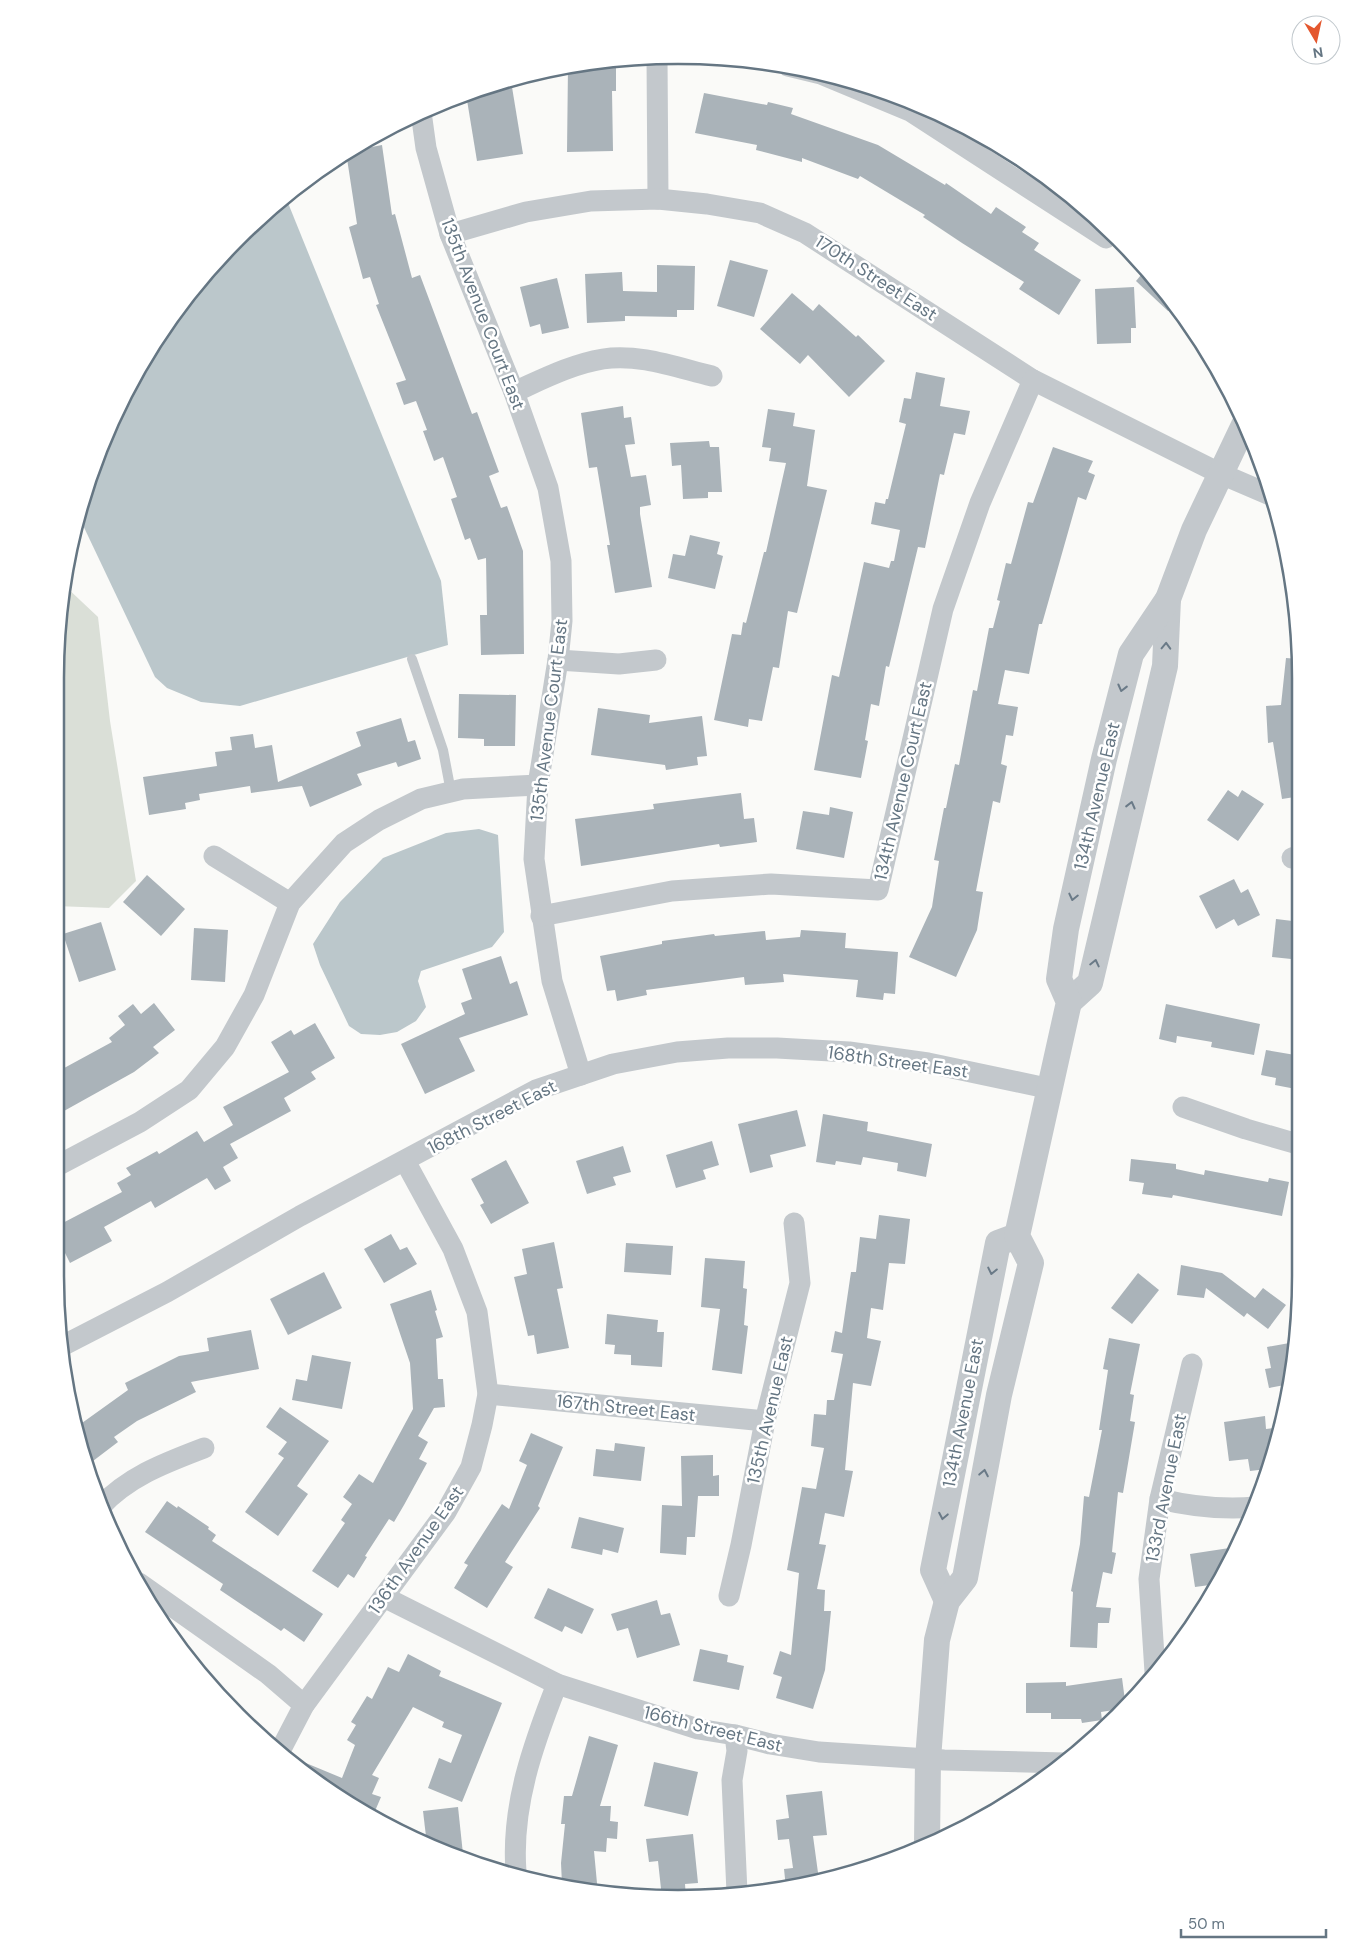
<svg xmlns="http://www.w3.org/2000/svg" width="1356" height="1954" font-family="'DM Sans',sans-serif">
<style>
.green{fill:#dadfd7}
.water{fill:#bbc7cb}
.building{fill:#aab3b9}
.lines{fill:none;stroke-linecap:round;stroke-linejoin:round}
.service{stroke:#c3c8cc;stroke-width:10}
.minor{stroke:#c3c8cc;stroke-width:21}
.tertiary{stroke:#c3c8cc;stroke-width:26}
.oneway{stroke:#6a7a87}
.labels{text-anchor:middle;stroke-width:5;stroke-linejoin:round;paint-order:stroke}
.street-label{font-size:18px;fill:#657683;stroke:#fff}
.rim{fill:none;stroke:#657683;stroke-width:2.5}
</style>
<rect width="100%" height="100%" fill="#fafaf8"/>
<path class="green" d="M64 585 98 617 110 721 136 881 109 908 55 906V678Z"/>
<g class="water">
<path d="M286 198 441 581 448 645 240 706 201 702 167 688 155 677 80 519 119 402 184 299 238 237Z"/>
<path d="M479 829 498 835 504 932 492 947 421 971 418 981 426 1007 416 1021 397 1032 380 1035 361 1034 349 1026 320 965 313 944 340 902 383 858 446 833Z"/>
</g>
<g class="building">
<path d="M616 61V91H612L613 151 567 152 568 66Z"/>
<path d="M511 81 523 154 477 161 466 94Z"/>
<path d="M704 93 767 105 768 102 793 108 791 114 878 145 945 185 946 183 991 214 996 207 1026 227 1022 232 1039 243 1034 250 1081 280 1059 315 1019 289 1024 282 962 243 923 217 925 215 860 176 858 179 802 158V162L756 150 757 145 695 133Z"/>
<path d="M382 145 392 215 395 214 412 278 420 275 472 414 477 412 499 472 489 476 501 508 507 506 523 551 524 654 481 655 480 615H487L486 558 478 560 470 538 465 540 451 499 457 497 443 457 434 461 423 431 427 430 416 401 404 405 396 383 406 380 376 305 379 304 370 277 363 279 349 227 357 224 346 152Z"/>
<path d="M730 260 768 270 754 317 717 306Z"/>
<path d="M657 265 695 266 694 310H677V317L625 316V321L587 323 585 274 622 272 623 291 657 292Z"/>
<path d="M1146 269 1175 304 1168 311 1136 281Z"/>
<path d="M557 278 569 328 542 334 540 324 530 327 520 287Z"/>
<path d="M1134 287 1136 328H1131V343L1097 344 1095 289Z"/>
<path d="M792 293 813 311 819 304 856 337 858 335 885 361 849 397 808 355 800 364 760 329Z"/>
<path d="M916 372 945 378 940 406 970 411 965 435 954 433 944 475 940 474 925 548 918 547 889 667 886 666 879 706 871 704 865 740 868 741 861 778 814 770 832 675 839 677 864 562 889 568 891 561H894L900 530 871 524 875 502 885 504 886 499H888L906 424 899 422 904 398 911 399Z"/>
<path d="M623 406 624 418 631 417 635 444 625 445 631 477 646 475 651 505 640 507V514L652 587 615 593 607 545H610L597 467 589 468 581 413Z"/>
<path d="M768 409 795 413 793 426 815 430 807 486 827 490 797 613 788 611 779 668 773 667 762 721 749 719 748 727 714 720 732 634 741 635 743 622 746 623 764 552H766L786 463 769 461 771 448 762 447Z"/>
<path d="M709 441 710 447H719L722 492H708V498L683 499 681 465 672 466 670 443Z"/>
<path d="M1053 447 1093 461 1088 472 1095 475 1086 500 1078 497 1042 624H1039L1029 674 1005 670 998 704 1018 707 1013 736 1006 735 1001 764 1007 766 1000 803 993 801 976 891 983 892 977 930 956 977 909 957 932 907 939 861 934 860 944 808H946L955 764 959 765 973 690 977 691 989 628H993L1000 601 997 600 1006 563 1011 564 1028 502 1033 503Z"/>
<path d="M690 535 720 542 717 554 723 556 715 589 668 578 673 554 685 556Z"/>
<path d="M1286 658 1299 659 1301 796 1282 799 1273 742 1268 743 1266 706 1281 705Z"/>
<path d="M459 694 516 695 515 746H484V739L458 738Z"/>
<path d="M598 708 650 715 649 723 702 716 707 756 697 757 698 765 666 770 665 765 591 755Z"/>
<path d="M401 718 408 742 415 740 421 759 398 767 396 762 357 774 362 785 310 807 302 786 251 793 250 786 199 794 200 800 185 803 186 809 149 815 143 777 217 766 215 752 232 750 230 737 253 734 255 748 272 745 278 782 361 746 356 732Z"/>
<path d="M1228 790 1238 797 1242 790 1264 804 1238 841 1207 820Z"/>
<path d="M741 793 744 819 754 818 757 842 720 847 719 844 581 866 575 819 654 809 653 804Z"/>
<path d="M830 807 853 812 844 858 796 849 803 811 829 815Z"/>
<path d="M147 875 185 909 161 936 123 902Z"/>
<path d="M1234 879 1241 893 1248 889 1260 915 1238 926 1234 919 1216 929 1199 896Z"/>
<path d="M1276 919 1301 922V960L1272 957Z"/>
<path d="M101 922 116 970 79 982 63 934Z"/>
<path d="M194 928 228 930 225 982 191 980Z"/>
<path d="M801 930 846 933 845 948 898 952 895 994 884 993 883 1000 856 997 858 980 783 974 784 982 745 985 744 977 646 990 647 995 617 1001 615 990 607 991 600 956 662 944V941L714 934 715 936 765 931 766 940 800 937Z"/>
<path d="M501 956 510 984 517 981 528 1015 459 1038 475 1071 425 1094 401 1044 465 1014 461 1003 472 999 462 969Z"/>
<path d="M154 1003 175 1030 153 1047 159 1053 134 1072 55 1116V1073L112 1042 109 1038 125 1025 118 1016 133 1004 141 1014Z"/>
<path d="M1166 1004 1260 1024 1254 1055 1211 1047 1212 1042 1177 1036 1176 1043 1159 1039Z"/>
<path d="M315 1023 335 1058 311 1072 316 1079 284 1098 291 1111 230 1144 238 1158 223 1167 231 1181 215 1190 207 1178 155 1208 151 1201 104 1227 112 1241 70 1263 55 1233V1227L122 1192 117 1183 131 1175 126 1168 157 1151 159 1154 197 1131 204 1142 233 1125 223 1107 289 1072 271 1042 291 1030 294 1035Z"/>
<path d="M1266 1050 1301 1056V1090L1275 1085 1276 1078 1261 1075Z"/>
<path d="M797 1110 806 1146 770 1155 773 1167 750 1173 738 1124Z"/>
<path d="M823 1114 868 1122 867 1131 932 1144 926 1177 897 1171 898 1163 863 1157 861 1165 836 1161 835 1165 816 1162Z"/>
<path d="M712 1141 719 1165 703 1170 706 1179 676 1188 666 1155Z"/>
<path d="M623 1146 631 1172 613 1177 616 1185 587 1194 576 1161Z"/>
<path d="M1131 1159 1176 1164V1169L1204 1175 1205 1170 1268 1182 1269 1178 1289 1182 1282 1216 1173 1195 1172 1198 1142 1194 1144 1183 1129 1181Z"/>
<path d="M506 1160 529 1203 491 1224 480 1205 484 1203 471 1179Z"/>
<path d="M879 1215 910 1219 905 1264 889 1263 883 1310 871 1308 867 1338 881 1341 871 1386 853 1383 845 1470 853 1471 844 1517 825 1513 819 1544 826 1545 817 1589 825 1590 824 1611H831L825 1670 813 1709 776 1698 782 1677 773 1674 780 1651 791 1655 799 1573 787 1570 802 1487 816 1489 824 1448 811 1446 814 1414 826 1415 827 1400H834L843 1354 831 1352 835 1331 842 1333 851 1272H856L860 1237 876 1239Z"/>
<path d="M391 1234 400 1250 407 1247 417 1264 384 1283 364 1249Z"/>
<path d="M554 1242 563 1288 557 1289 569 1348 537 1354 534 1335 528 1336 514 1277 527 1274 522 1249Z"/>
<path d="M626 1243 673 1246 671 1275 624 1272Z"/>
<path d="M705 1258 745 1261 743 1288 747 1289 744 1325 748 1326 742 1374 712 1370 720 1309 701 1307Z"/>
<path d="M1181 1265 1222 1273 1255 1298 1263 1288 1286 1305 1268 1329 1247 1313 1244 1317 1206 1288 1204 1298 1177 1295Z"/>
<path d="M324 1272 342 1308 288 1335 270 1299Z"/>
<path d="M1138 1273 1159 1290 1132 1324 1111 1308Z"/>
<path d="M431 1290 437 1310 435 1311 443 1337 436 1339 438 1379H443L445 1407 434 1408 418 1436 428 1442 419 1459 427 1463 404 1505 394 1522 389 1519 365 1556 367 1557 354 1578 348 1574 338 1588 312 1571 345 1523 341 1520 352 1504 343 1497 359 1474 373 1483 413 1409 410 1363 390 1304Z"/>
<path d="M607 1314 658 1320 657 1332H664L662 1367 631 1365V1355L614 1354 615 1345 605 1344Z"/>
<path d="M251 1330 259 1369 191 1382 196 1392 137 1421 114 1437 118 1442 93 1461 76 1438 75 1428 128 1390 125 1383 179 1356 209 1351 207 1338Z"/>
<path d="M1109 1338 1140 1344 1130 1394 1134 1395 1130 1421 1135 1422 1123 1493 1118 1492 1112 1552 1116 1553 1112 1574 1103 1572 1096 1607 1111 1608 1109 1623H1098L1097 1648 1070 1647 1073 1592 1071 1591 1080 1544 1084 1496 1089 1497 1102 1430H1099L1108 1370 1103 1369Z"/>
<path d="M1295 1342 1290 1384 1269 1388 1265 1369 1271 1368 1267 1347Z"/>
<path d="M312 1355 351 1362 342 1409 292 1400 296 1379 307 1381Z"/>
<path d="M280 1407 329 1441 297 1486 308 1494 278 1536 245 1512 284 1458 278 1454 287 1442 266 1427Z"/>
<path d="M1265 1416 1266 1429 1280 1427 1267 1469 1250 1471 1248 1459 1229 1461 1224 1422Z"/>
<path d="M531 1433 563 1447 538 1506 540 1508 505 1562 513 1567 487 1608 454 1588 468 1565 464 1563 502 1504 509 1509 527 1465 519 1461Z"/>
<path d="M615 1443 645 1447 641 1481 593 1476 596 1449 614 1451Z"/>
<path d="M713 1455V1476L719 1475V1496H698L695 1537H687L686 1555 660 1553 662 1505 682 1506 681 1456Z"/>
<path d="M167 1501 177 1508 178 1506 209 1527 208 1529 216 1535 212 1541 323 1614 304 1642 284 1628 281 1631 220 1590 223 1584 145 1532Z"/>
<path d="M579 1517 624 1528 618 1553 603 1549 602 1555 571 1548Z"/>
<path d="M1236 1547 1217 1584 1195 1587 1190 1554Z"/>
<path d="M548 1588 594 1609 582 1634 565 1626 562 1632 534 1618Z"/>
<path d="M657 1600 661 1615 670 1613 680 1645 637 1658 628 1628 617 1631 611 1614Z"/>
<path d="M700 1649 728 1655 727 1662 744 1666 739 1690 693 1681Z"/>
<path d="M408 1654 441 1671 439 1676 502 1703 462 1802 428 1788 439 1758 451 1763 462 1735 442 1727 444 1722 413 1707 372 1775 379 1778 372 1794 381 1797 372 1818 298 1767 301 1761 342 1778 355 1745 347 1740 356 1725 351 1722 367 1696 372 1699 388 1667 399 1672Z"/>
<path d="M1122 1678 1126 1708 1101 1712 1102 1720 1082 1723 1081 1719H1051V1713H1026V1683L1066 1682V1686Z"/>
<path d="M589 1736 618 1745 600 1806H611L610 1821 618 1822 617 1839 607 1838 606 1852 594 1851 598 1894 562 1884 561 1863 565 1824H561L564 1796H572Z"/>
<path d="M654 1762 698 1772 688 1816 644 1806Z"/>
<path d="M822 1791 827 1835 813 1836 819 1880 799 1887 786 1888 784 1869 793 1868 789 1839 778 1840 776 1820 789 1818 786 1795Z"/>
<path d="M458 1807 463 1854 452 1855 427 1845 423 1811Z"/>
<path d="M693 1834 698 1883 685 1884 686 1898H662L658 1861 649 1862 646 1839Z"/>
</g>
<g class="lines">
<path class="service" d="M412 659 443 750 451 792"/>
<g class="minor">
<path d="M657 57 658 199"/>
<path d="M788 66 821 74 910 111 1106 238 1111 231"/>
<path d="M421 112 426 148 450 234 514 392 548 488 561 561 562 621 558 660 538 785 534 859 552 981 581 1075"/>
<path d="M450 234 526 212 591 201 658 199 707 204 760 213 805 233 1033 380 1219 473 1268 494"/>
<path d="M514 392C543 379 572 364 603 359 638 353 678 368 712 376"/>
<path d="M558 660 619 664 656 660"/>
<path d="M214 856 290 903"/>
<path d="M1292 858 1301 855"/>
<path d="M541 916 672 891 771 884 878 890 943 609 980 503 1033 380"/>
<path d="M1183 1107 1246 1129 1301 1145"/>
<path d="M55 1167 140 1122 189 1090 225 1047 254 995 290 903 344 843 379 820 421 799 463 789 538 785"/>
<path d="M64 1345 167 1292 300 1216 536 1090 613 1064 677 1052 728 1048H777L849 1052 928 1063 1051 1089"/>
<path d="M488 1394 765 1421"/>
<path d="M1160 1499C1193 1507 1222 1510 1256 1507"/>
<path d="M100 1507C129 1476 165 1463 204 1448"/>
<path d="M139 1583 268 1674 304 1705"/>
<path d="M729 1596 741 1545 765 1421 800 1283 794 1223"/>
<path d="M384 1597 557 1684 698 1729 735 1735 770 1744 819 1752 944 1760 1065 1763"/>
<path d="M1155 1672 1149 1579 1160 1499 1192 1364"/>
<path d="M735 1735 737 1751 732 1780 737 1893"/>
<path d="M279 1753 304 1705 446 1512 471 1467 482 1425 488 1394 477 1312 453 1249 405 1161"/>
<path d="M516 1872C511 1806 533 1745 557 1684"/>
</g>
<g class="tertiary">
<path d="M1069 1002 1090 983 1165 666 1168 599"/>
<path d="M947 1601 933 1570 998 1243 1017 1236"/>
<path d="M927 1844 928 1759 937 1640 947 1601 965 1578 999 1395 1031 1263 1017 1236 1069 1002 1059 979 1066 929 1104 759 1131 654 1168 599 1194 530 1244 425"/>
</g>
</g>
<defs><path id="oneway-chevron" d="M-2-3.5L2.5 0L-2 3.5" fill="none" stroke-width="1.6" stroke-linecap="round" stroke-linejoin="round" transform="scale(1.25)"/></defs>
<g class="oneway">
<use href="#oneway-chevron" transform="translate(1166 646) rotate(-88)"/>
<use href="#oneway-chevron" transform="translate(1122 688) rotate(104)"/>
<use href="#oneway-chevron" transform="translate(1131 805) rotate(-76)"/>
<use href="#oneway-chevron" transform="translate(1073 897) rotate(103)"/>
<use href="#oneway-chevron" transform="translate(1095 963) rotate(-77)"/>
<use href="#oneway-chevron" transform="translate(992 1271) rotate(102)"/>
<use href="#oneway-chevron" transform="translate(984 1473) rotate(-79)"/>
<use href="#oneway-chevron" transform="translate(943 1516) rotate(101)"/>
</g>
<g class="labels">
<g class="street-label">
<text transform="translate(876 278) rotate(33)" y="6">170th Street East</text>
<text transform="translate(483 314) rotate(69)" y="6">135th Avenue Court East</text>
<text transform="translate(549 720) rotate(-83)" y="6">135th Avenue Court East</text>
<text transform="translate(903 781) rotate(-77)" y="6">134th Avenue Court East</text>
<text transform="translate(1097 796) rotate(-77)" y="6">134th Avenue East</text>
<text transform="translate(898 1062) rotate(8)" y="6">168th Street East</text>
<text transform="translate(492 1117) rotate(-27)" y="6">168th Street East</text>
<text transform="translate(626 1408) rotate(6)" y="6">167th Street East</text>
<text transform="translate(770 1410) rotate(-77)" y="6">135th Avenue East</text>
<text transform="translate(963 1413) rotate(-79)" y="6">134th Avenue East</text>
<text transform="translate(1166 1488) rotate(-79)" y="6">133rd Avenue East</text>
<text transform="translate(416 1550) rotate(-55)" y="6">136th Avenue East</text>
<text transform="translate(713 1729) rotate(14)" y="6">166th Street East</text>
</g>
</g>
<path d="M0 0H1356V1954H0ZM678 64H678A614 614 0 0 1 1292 678V1276A614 614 0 0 1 678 1890H678A614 614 0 0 1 64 1276V678A614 614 0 0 1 678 64Z" fill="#fff" fill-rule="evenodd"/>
<path class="rim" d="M678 64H678A614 614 0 0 1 1292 678V1276A614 614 0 0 1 678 1890H678A614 614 0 0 1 64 1276V678A614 614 0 0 1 678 64Z"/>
<g transform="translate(1316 40) rotate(171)"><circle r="24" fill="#ffffff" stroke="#c1c8cd"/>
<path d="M0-4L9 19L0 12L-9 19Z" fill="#e4572e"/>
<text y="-8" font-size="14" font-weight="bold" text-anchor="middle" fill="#657683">N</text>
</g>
<path d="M1181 1929v8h145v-8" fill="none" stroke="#657683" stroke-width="2.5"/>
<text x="1188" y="1929" font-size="15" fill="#657683" stroke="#ffffff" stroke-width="4" paint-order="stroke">50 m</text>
</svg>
